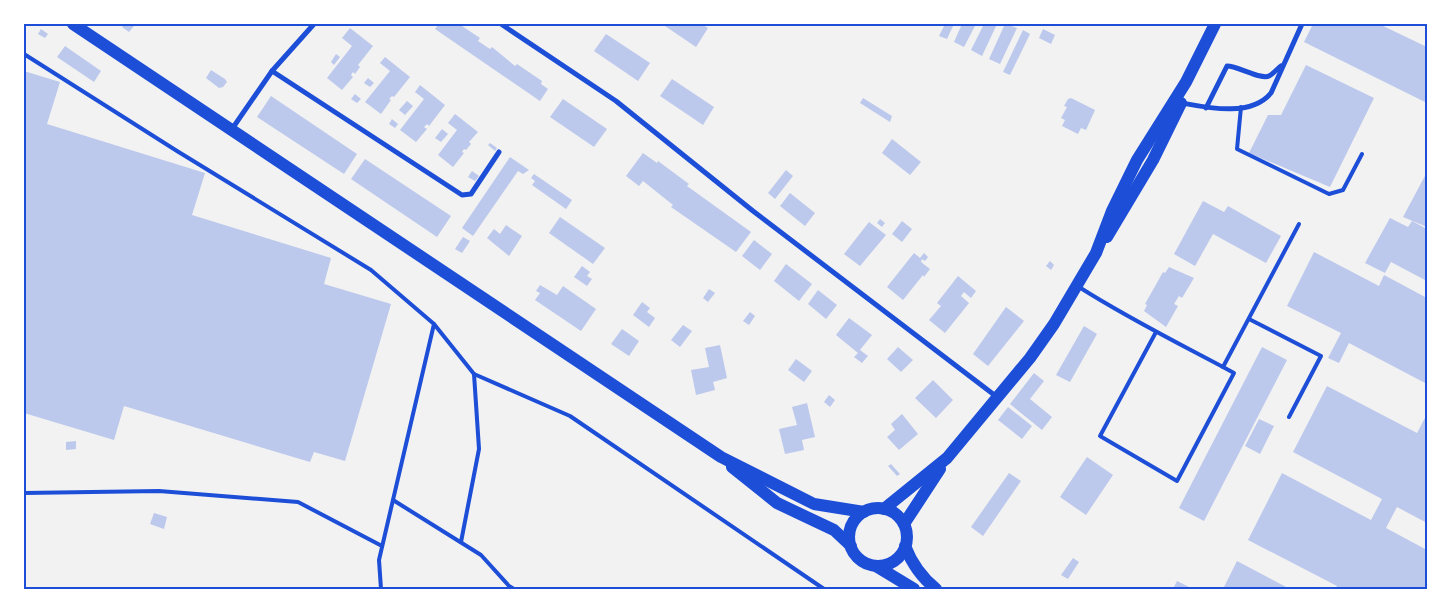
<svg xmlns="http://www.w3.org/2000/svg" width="1451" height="613" font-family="Roboto,sans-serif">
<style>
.building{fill:#bdc9ec}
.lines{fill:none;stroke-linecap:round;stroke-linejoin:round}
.service{stroke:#1d4ed8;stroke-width:4}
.minor{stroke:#1d4ed8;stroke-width:5}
.primary{stroke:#1d4ed8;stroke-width:12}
.neatline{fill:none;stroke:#1d4ed8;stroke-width:2}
</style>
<rect width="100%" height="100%" fill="#f2f2f2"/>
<g class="building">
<path d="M125 24 134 26 129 32 122 27Z"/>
<path d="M439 24H459L480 38 478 41 490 49 492 47 515 66 517 64 542 81 541 84 548 89 540 101 435 29Z"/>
<path d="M662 24H701L708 28 696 47Z"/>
<path d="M945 24H954L947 39 939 36Z"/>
<path d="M962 24H976L964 47 954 42Z"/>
<path d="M984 24H997L982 56 971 50Z"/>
<path d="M1005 24 1017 28 1000 64 989 59Z"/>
<path d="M1313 24H1379L1427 47V103L1304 42Z"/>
<path d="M350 28 373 46 358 65 360 67 355 74 353 72 351 75 353 77 342 90 327 78 352 46 342 38Z"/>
<path d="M41 29 48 34 45 38 38 34Z"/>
<path d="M1043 29 1055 35 1051 44 1039 38Z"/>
<path d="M1023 30 1030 34 1010 75 1003 72Z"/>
<path d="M606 34 650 63 638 81 594 51Z"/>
<path d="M65 46 101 71 94 82 57 57Z"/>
<path d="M336 54 340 57 334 65 331 62Z"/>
<path d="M385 57 410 77 394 97 392 96 389 99 391 100 381 114 365 102 390 71 380 63Z"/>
<path d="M1306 65 1374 98 1330 187 1249 153 1268 115H1281Z"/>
<path d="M211 70 225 79 227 82 223 87 219 88 206 78Z"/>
<path d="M24 71 60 82 47 124 205 173 192 215 331 258 324 284 391 304 345 461 314 452 310 462 124 406 114 440 24 413Z"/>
<path d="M368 78 374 83 370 87 364 83Z"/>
<path d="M672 79 714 107 703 125 660 96Z"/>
<path d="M420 85 445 105 429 126 427 124 424 127 427 129 416 142 400 130 424 99 415 92Z"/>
<path d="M355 94 361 99 357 103 351 99Z"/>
<path d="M271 96 357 154 344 174 257 117Z"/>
<path d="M863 98 892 116 890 122 860 103Z"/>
<path d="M1071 98 1095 110 1086 130 1081 128 1078 134 1062 126 1065 120 1061 118 1067 107 1064 106 1068 99Z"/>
<path d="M563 99 607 129 594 147 550 117Z"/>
<path d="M407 101 413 106 405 115 399 110Z"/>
<path d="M455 114 478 132 469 142 471 144 466 150 464 149 462 152 464 153 453 167 438 155 457 130 448 123Z"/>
<path d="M392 119 398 124 395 128 389 124Z"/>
<path d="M442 129 448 134 441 142 435 138Z"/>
<path d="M892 139 921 162 910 175 882 153Z"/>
<path d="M490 143 497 148 495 151 488 145Z"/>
<path d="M643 153 657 163 658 161 689 184 687 186 751 232 736 252 671 207 673 205 643 181 639 186 626 176Z"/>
<path d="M510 157 529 170 523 174 518 171 473 236 462 228Z"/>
<path d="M365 159 451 216 437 237 351 179Z"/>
<path d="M786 170 793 176 775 199 768 193Z"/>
<path d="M472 171 479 176 475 181 468 177Z"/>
<path d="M1427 172V227L1403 217Z"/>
<path d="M534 174 572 200 566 209 532 185 535 181 531 178Z"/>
<path d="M790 193 815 213 805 226 780 206Z"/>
<path d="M1203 201 1224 212 1228 206 1281 236 1266 263 1213 234 1195 266 1174 254Z"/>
<path d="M560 217 605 248 593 264 549 233Z"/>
<path d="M1390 218 1408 227 1412 221 1427 229V276L1425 280 1391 262 1385 273 1365 263Z"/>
<path d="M880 219 885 223 882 227 877 223Z"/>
<path d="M902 221 912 229 902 242 892 234Z"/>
<path d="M869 222 886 235 860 266 844 254Z"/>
<path d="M506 225 522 236 509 256 487 238 494 229 500 234Z"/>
<path d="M463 237 470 241 462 253 455 249Z"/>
<path d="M754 240 772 254 760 270 742 256Z"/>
<path d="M1314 252 1379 286 1384 275 1427 298V384L1349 343 1339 363 1328 358 1341 333 1287 306Z"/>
<path d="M914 253 920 258 924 253 928 257 925 261 922 259 921 262 930 269 924 277 923 275 903 300 887 287Z"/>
<path d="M1050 261 1054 265 1051 270 1046 266Z"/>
<path d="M786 264 812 284 799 301 774 281Z"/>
<path d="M582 266 590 272 587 276 592 279 587 286 574 277Z"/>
<path d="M1169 267 1194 278 1182 298 1179 296 1174 304 1178 306 1166 327 1144 311 1147 305 1145 304 1163 272 1165 273Z"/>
<path d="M958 276 976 291 971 298 964 292 961 296 969 303 945 333 929 320 941 306 937 303Z"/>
<path d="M540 285 557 295 563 286 596 309 581 331 535 300 540 293 536 291Z"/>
<path d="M709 289 715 293 708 302 703 298Z"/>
<path d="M818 290 837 305 826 319 808 304Z"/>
<path d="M642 302 650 308 647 312 655 318 649 327 633 315Z"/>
<path d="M1006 307 1024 321 988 366 973 354Z"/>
<path d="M750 312 755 316 749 325 743 321Z"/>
<path d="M849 318 872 335 860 350 868 356 862 363 854 357 858 353 836 335Z"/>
<path d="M683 325 692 331 680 347 671 340Z"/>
<path d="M1084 326 1097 334 1070 382 1056 375Z"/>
<path d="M622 329 639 341 629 356 611 344Z"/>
<path d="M720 345 727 378 713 382 715 390 696 395 691 370 709 367 705 348Z"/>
<path d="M898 347 913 360 901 372 887 359Z"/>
<path d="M1262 347 1287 360 1204 521 1179 508Z"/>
<path d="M796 359 812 371 804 382 788 370Z"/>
<path d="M1034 373 1044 381 1030 399 1052 417 1042 430 1010 404Z"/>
<path d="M933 380 953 400 936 418 915 398Z"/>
<path d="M1327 386 1417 433 1427 414V523L1397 507 1386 528 1427 550V589H1335L1337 586 1248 540 1282 473 1371 520 1382 499 1293 452Z"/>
<path d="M829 395 835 400 830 407 824 402Z"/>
<path d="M807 403 815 437 802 440 804 450 785 454 779 429 797 425 792 407Z"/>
<path d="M1008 407 1032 426 1022 439 998 420Z"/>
<path d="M902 414 918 434 899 450 887 437 895 430 891 424Z"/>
<path d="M1259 419 1274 426 1260 454 1245 446Z"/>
<path d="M76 441V449L66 450V442Z"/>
<path d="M1087 457 1113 475 1086 515 1060 497Z"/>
<path d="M891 464 900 474 897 476 888 466Z"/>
<path d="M1009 473 1021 481 983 536 971 527Z"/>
<path d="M154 513 167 517 164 529 150 524Z"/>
<path d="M1073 558 1079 562 1068 579 1061 575Z"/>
<path d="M1237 561 1290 589H1223Z"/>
<path d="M1177 581 1193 589H1173Z"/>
</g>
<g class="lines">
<g class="service">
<path d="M24 54 177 151 371 270 434 324 379 560 381 589"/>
<path d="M1241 107 1237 149 1329 194 1343 190 1362 154"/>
<path d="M1079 287C1126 317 1174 341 1223 367L1234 373 1177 481 1100 436 1156 332"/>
<path d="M1249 319 1321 356 1289 417"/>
<path d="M434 324 474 374 570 416 824 589"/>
<path d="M1223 367 1299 224"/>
<path d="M24 493 159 491 298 502 382 546"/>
<path d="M393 500 481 555 509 586 514 589"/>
<path d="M461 542 479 449 474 374"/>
</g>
<g class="minor">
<path d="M501 24 616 101 753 211 997 397"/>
<path d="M272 71 462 195 471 194 499 152"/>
<path d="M1182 103C1209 108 1251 117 1271 93L1302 24"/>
<path d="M1206 108 1227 66C1238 66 1261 80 1269 76 1273 74 1277 69 1281 66"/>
<path d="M232 129 272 71 314 24"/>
</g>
<g class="primary">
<path d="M73 24 721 457 814 504 864 512"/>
<path d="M1107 237 1153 160 1181 103"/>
<path d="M732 467 777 503 834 530 851 546"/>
<circle cx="878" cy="537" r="29"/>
<path d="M884 509 947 458 1030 358 1054 324 1096 253 1112 211 1137 160 1186 82 1215 24"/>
<path d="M904 524 940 469"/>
<path d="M905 546C912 564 921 577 936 589"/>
<path d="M876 566 914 589"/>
</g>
</g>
<rect width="1451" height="613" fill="none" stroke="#ffffff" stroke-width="50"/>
<rect x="25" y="25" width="1401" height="563" class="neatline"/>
</svg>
